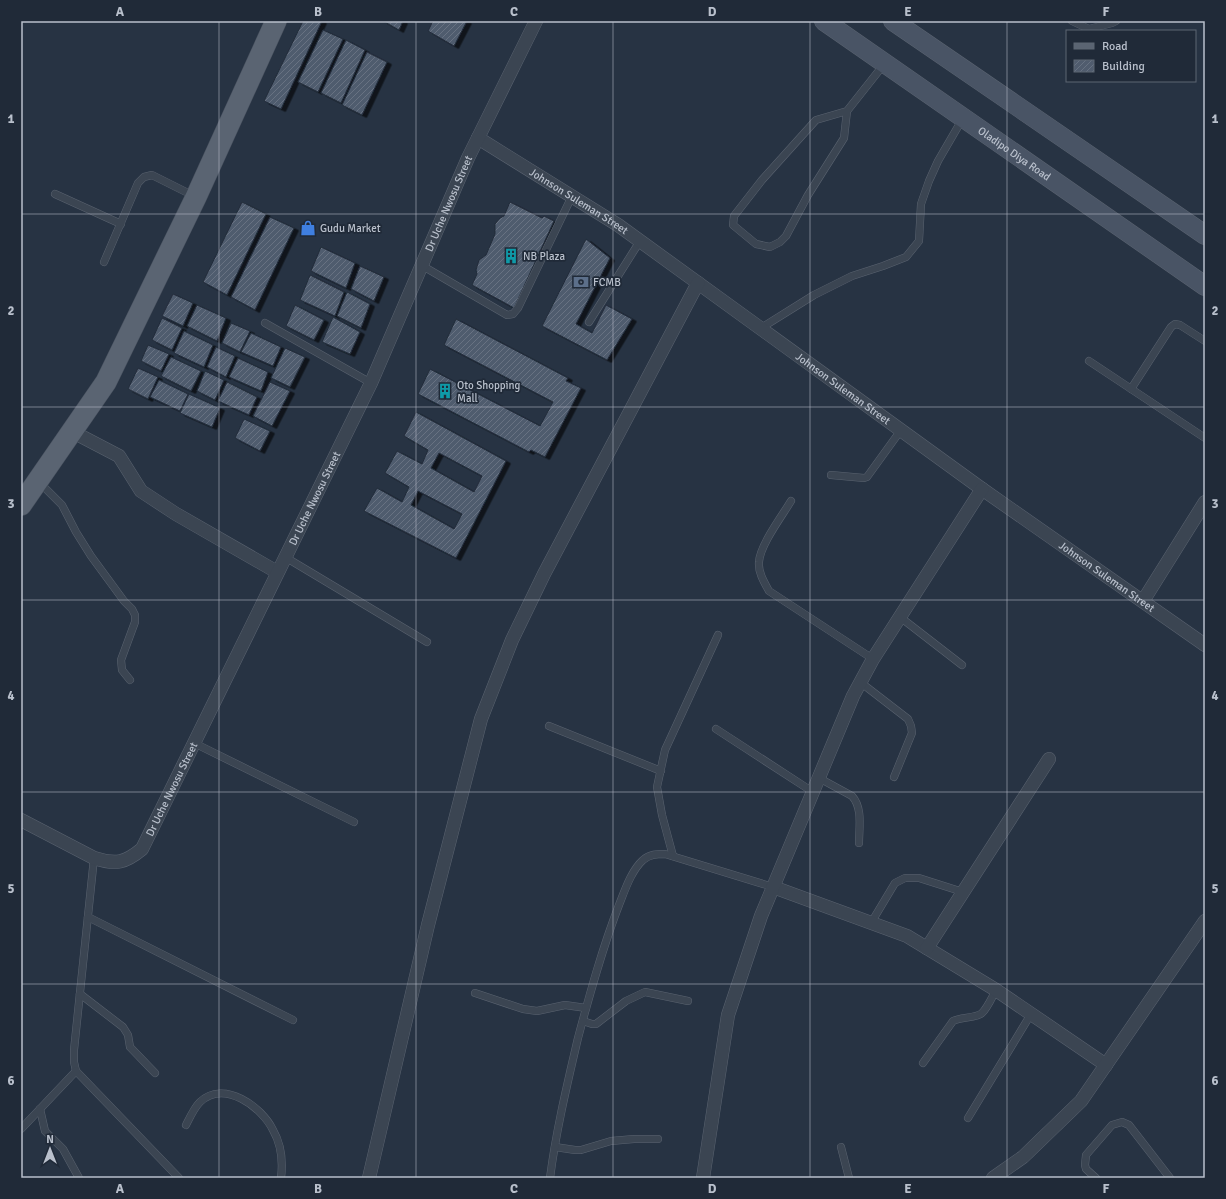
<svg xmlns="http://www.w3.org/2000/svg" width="1226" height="1199" font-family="Signika,sans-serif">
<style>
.building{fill:url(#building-hatch);stroke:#222c3a;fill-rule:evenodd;filter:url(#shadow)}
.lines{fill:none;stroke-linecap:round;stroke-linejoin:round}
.service-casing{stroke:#5a6370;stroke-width:8}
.minor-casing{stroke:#5a6370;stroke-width:14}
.secondary-casing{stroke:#5a6370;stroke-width:20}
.primary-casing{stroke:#454e5c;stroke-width:22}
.service{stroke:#3b4552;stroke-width:7}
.minor{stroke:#3b4552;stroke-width:13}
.secondary{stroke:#495465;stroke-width:19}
.primary{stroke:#5a6472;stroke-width:21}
.grid{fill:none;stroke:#b9c0cc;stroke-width:1;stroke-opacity:0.55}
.labels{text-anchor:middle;stroke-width:3.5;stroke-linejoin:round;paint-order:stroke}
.street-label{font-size:11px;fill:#b9c0cc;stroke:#202a38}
.poi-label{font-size:11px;fill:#b9c0cc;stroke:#202a38;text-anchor:start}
.neatline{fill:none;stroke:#b9c0cc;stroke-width:1.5}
.grid-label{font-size:13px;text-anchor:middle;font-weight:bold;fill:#b9c0cc}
</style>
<defs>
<pattern id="building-hatch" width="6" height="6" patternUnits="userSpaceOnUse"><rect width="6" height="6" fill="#505c6e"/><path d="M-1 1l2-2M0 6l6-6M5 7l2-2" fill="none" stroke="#677282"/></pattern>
<filter id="shadow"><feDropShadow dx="4.5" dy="2.5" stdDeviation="0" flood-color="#0009"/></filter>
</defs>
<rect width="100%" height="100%" fill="#273343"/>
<g class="building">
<path d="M303 21H322L281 109 264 101Z"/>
<path d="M383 21H403L399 30Z"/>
<path d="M433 21H467L454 46 428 31Z"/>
<path d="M323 30 343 39 318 92 298 82Z"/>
<path d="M346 40 365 50 341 103 321 93Z"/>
<path d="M367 52 387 62 362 115 342 105Z"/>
<path d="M242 202 266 214 227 295 203 282Z"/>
<path d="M510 202 542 218 544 216 554 221 514 308 472 285 477 274 476 270 479 260 486 255 495 234V224L500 218 504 216Z"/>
<path d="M270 217 294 228 255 310 231 297Z"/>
<path d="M586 239 610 258 576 324 592 333 606 305 632 319 607 360 542 326Z"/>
<path d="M321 247 355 263 346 288 311 271Z"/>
<path d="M360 266 384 277 374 301 351 289Z"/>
<path d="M310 275 344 292 335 316 300 300Z"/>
<path d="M347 292 370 304 361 328 337 316Z"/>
<path d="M173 294 193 303 183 326 162 316Z"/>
<path d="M197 305 226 318 217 341 187 326Z"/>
<path d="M295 305 324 320 314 340 286 326Z"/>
<path d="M333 317 360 332 350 354 322 342Z"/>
<path d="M162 318 182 328 172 350 152 340Z"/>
<path d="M456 319 568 378 566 381 581 388 545 457 531 450 529 452 418 394 430 369 540 426 553 402 444 345Z"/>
<path d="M231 323 250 331 240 352 222 343Z"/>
<path d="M184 331 213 345 204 367 174 353Z"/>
<path d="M251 333 281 347 273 366 241 352Z"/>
<path d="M148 345 169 354 161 371 141 361Z"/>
<path d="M216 347 235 356 226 377 207 367Z"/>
<path d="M285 348 305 357 290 387 271 378Z"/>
<path d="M171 357 201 371 191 391 161 376Z"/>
<path d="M238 358 268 372 261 391 229 377Z"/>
<path d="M138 368 158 377 148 399 128 389Z"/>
<path d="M205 371 224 380 215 400 197 391Z"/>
<path d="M159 380 188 394 180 411 150 397Z"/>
<path d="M227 382 257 397 249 415 218 401Z"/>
<path d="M270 382 290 391 272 426 253 416Z"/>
<path d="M189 394 220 408 212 427 180 413Z"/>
<path d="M416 412 506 461 456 558 364 511 377 488 402 502 409 487 385 473 397 451 422 464 428 450 404 436ZM439 453 482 476 474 492 431 468ZM418 491 462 514 454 529 411 505Z"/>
<path d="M244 419 270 431 260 451 235 438Z"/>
</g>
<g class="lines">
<defs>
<g id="service">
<path d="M1072 21 1089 29 1112 23 1116 21"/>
<path d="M847 111 816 120 762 180 734 216 733 225 756 244 770 247 780 242 786 236 808 195 844 138 847 111 885 63"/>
<path d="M55 194 121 224"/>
<path d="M104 262 138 183 144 177 152 175 194 196"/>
<path d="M421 265 507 315 513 314 518 308 572 196"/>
<path d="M589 322 640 241"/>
<path d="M265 323 371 383"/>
<path d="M761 328 814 295 852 276 883 266 906 257 919 241 921 204 929 181 938 161 963 118"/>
<path d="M1089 361 1205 438"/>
<path d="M1131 389 1171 327 1175 324 1180 325 1205 341"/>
<path d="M831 475 864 478 867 477 901 430"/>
<path d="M40 483 62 505 76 532 91 556 124 601 132 609 135 615V622L121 660 122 670 130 680"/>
<path d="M791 501C782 516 760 545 759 562 758 572 764 582 769 591L873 659"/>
<path d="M285 557 427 642"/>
<path d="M900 617 962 665"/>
<path d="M860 682 908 719 911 726 912 733 894 777"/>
<path d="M549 726 661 771"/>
<path d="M716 729 813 792"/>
<path d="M194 743 354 822"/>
<path d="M819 778 852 796C863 808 859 828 859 843"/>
<path d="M673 856 662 815 657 787 665 750 718 635"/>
<path d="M94 858 74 1050V1062L76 1071 179 1178"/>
<path d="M88 917 293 1020"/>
<path d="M871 923 895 883 905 878H919L963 892"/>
<path d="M475 993 523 1009 537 1011 565 1005 586 1008"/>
<path d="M80 994 123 1027 128 1035 130 1047 155 1073"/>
<path d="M583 1021 592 1024H596L626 1001 645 992 688 1001"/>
<path d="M923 1063 953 1021C961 1017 977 1018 982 1013 988 1007 992 997 996 990"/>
<path d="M40 1109 45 1131 63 1149 79 1178"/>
<path d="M968 1118 1031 1014"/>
<path d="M186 1125C190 1117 194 1108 200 1102 224 1079 262 1107 273 1130 281 1144 283 1162 281 1178"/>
<path d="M21 1129 76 1071"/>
<path d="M555 1147 575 1150H581L611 1141 634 1139H658"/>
<path d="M841 1147 849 1178"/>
<path d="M550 1178C556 1131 567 1085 578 1038 590 993 602 949 619 905 625 890 631 871 643 860 650 854 657 854 665 854L773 887"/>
<path d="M1096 1178 1086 1169 1085 1165 1086 1155 1112 1125 1122 1122 1129 1125 1170 1178"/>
</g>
<g id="minor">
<path id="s1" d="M478 138 618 225 982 489 1205 645"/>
<path d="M73 432 119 456 141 491 176 514 277 572"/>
<path d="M1143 601 1205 502"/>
<path id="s2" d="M21 820 94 858C116 865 125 863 142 849L371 383 468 158 536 21"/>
<path d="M773 887 907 936 996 990 1106 1065"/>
<path d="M927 948 1049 759"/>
<path d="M369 1178 428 925 481 719 512 640 544 574 698 283"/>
<path d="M703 1178 728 1015 761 916 853 696 873 659 982 489"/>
<path d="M993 1178 1023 1157 1081 1101 1205 921"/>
</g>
<g id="secondary">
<path id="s3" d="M824 21 1205 286"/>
<path d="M893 21 1205 235"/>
</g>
<path id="primary" d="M21 505 106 382 196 197 276 21"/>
</defs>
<use href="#service" class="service-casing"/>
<use href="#minor" class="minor-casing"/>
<use href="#secondary" class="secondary-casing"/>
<use href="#primary" class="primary-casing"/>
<use href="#service" class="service"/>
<use href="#minor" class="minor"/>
<use href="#secondary" class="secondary"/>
<use href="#primary" class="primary"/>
</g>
<path class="grid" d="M219 21V1178M416 21V1178M613 21V1178M810 21V1178M1007 21V1178M21 214H1205M21 407H1205M21 600H1205M21 792H1205M21 984H1205"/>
<defs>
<symbol id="shop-bare" viewBox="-9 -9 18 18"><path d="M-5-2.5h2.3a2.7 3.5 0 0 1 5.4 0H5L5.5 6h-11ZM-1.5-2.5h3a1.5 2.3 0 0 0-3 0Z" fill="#3f7fe0" stroke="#202a38" stroke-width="2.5" paint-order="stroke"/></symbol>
<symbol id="building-bare" viewBox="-9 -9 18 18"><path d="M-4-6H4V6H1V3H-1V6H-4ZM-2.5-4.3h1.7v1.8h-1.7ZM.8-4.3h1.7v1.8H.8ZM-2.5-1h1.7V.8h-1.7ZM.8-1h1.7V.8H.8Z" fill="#0f9aa8" stroke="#202a38" stroke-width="2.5" paint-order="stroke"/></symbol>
<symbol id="bank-bare" viewBox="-9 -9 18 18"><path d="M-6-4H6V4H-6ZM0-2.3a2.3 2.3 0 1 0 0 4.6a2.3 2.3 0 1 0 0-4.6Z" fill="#5c6f8a" stroke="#202a38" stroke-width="2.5" paint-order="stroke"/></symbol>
</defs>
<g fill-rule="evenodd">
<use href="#shop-bare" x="297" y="217" width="22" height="22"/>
<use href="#building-bare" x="500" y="245" width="22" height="22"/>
<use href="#bank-bare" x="570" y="271" width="22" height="22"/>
<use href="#building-bare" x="434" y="380" width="22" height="22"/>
</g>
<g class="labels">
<g class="street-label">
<text dy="4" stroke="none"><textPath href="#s3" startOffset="232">Oladipo Diya Road</textPath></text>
<text dy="4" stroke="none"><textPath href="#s1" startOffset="119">Johnson Suleman Street</textPath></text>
<text dy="4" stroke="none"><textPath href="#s2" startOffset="849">Dr Uche Nwosu Street</textPath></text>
<text dy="4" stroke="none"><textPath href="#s1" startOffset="443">Johnson Suleman Street</textPath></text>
<text dy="4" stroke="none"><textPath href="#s2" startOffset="525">Dr Uche Nwosu Street</textPath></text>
<text dy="4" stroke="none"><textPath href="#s1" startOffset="767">Johnson Suleman Street</textPath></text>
<text dy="4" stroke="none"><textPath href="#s2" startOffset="201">Dr Uche Nwosu Street</textPath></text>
</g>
<g class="poi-label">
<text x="320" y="232">Gudu Market</text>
<text x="523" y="260">NB Plaza</text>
<text x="593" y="286">FCMB</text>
<text x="457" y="389">Oto Shopping<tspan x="457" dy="13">Mall</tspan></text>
</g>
</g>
<rect width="1226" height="1199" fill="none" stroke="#202a38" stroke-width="44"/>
<rect x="1066" y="30" width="130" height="52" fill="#202a38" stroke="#5d6673"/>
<rect x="1074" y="43" width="20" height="6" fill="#5a6472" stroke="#5d6673"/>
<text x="1102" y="50" font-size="12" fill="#b9c0cc">Road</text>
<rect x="1074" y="60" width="20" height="12" fill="url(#building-hatch)" stroke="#5d6673"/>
<text x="1102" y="70" font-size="12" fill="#b9c0cc">Building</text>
<g transform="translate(50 1149)" stroke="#202a38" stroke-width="3" paint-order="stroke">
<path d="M0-3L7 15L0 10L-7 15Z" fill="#b9c0cc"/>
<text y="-6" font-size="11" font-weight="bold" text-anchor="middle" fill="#b9c0cc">N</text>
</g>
<rect x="22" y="22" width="1182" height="1155" class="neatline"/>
<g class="grid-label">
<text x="120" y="16">A</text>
<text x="318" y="16">B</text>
<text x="514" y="16">C</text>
<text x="712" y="16">D</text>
<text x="908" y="16">E</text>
<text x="1106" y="16">F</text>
<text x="11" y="123">1</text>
<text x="1215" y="123">1</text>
<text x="11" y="315">2</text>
<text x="1215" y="315">2</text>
<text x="11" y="508">3</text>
<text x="1215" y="508">3</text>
<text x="11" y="700">4</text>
<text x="1215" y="700">4</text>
<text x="11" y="893">5</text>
<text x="1215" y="893">5</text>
<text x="11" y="1085">6</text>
<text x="1215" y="1085">6</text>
<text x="120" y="1193">A</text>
<text x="318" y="1193">B</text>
<text x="514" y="1193">C</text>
<text x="712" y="1193">D</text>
<text x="908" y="1193">E</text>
<text x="1106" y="1193">F</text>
</g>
</svg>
